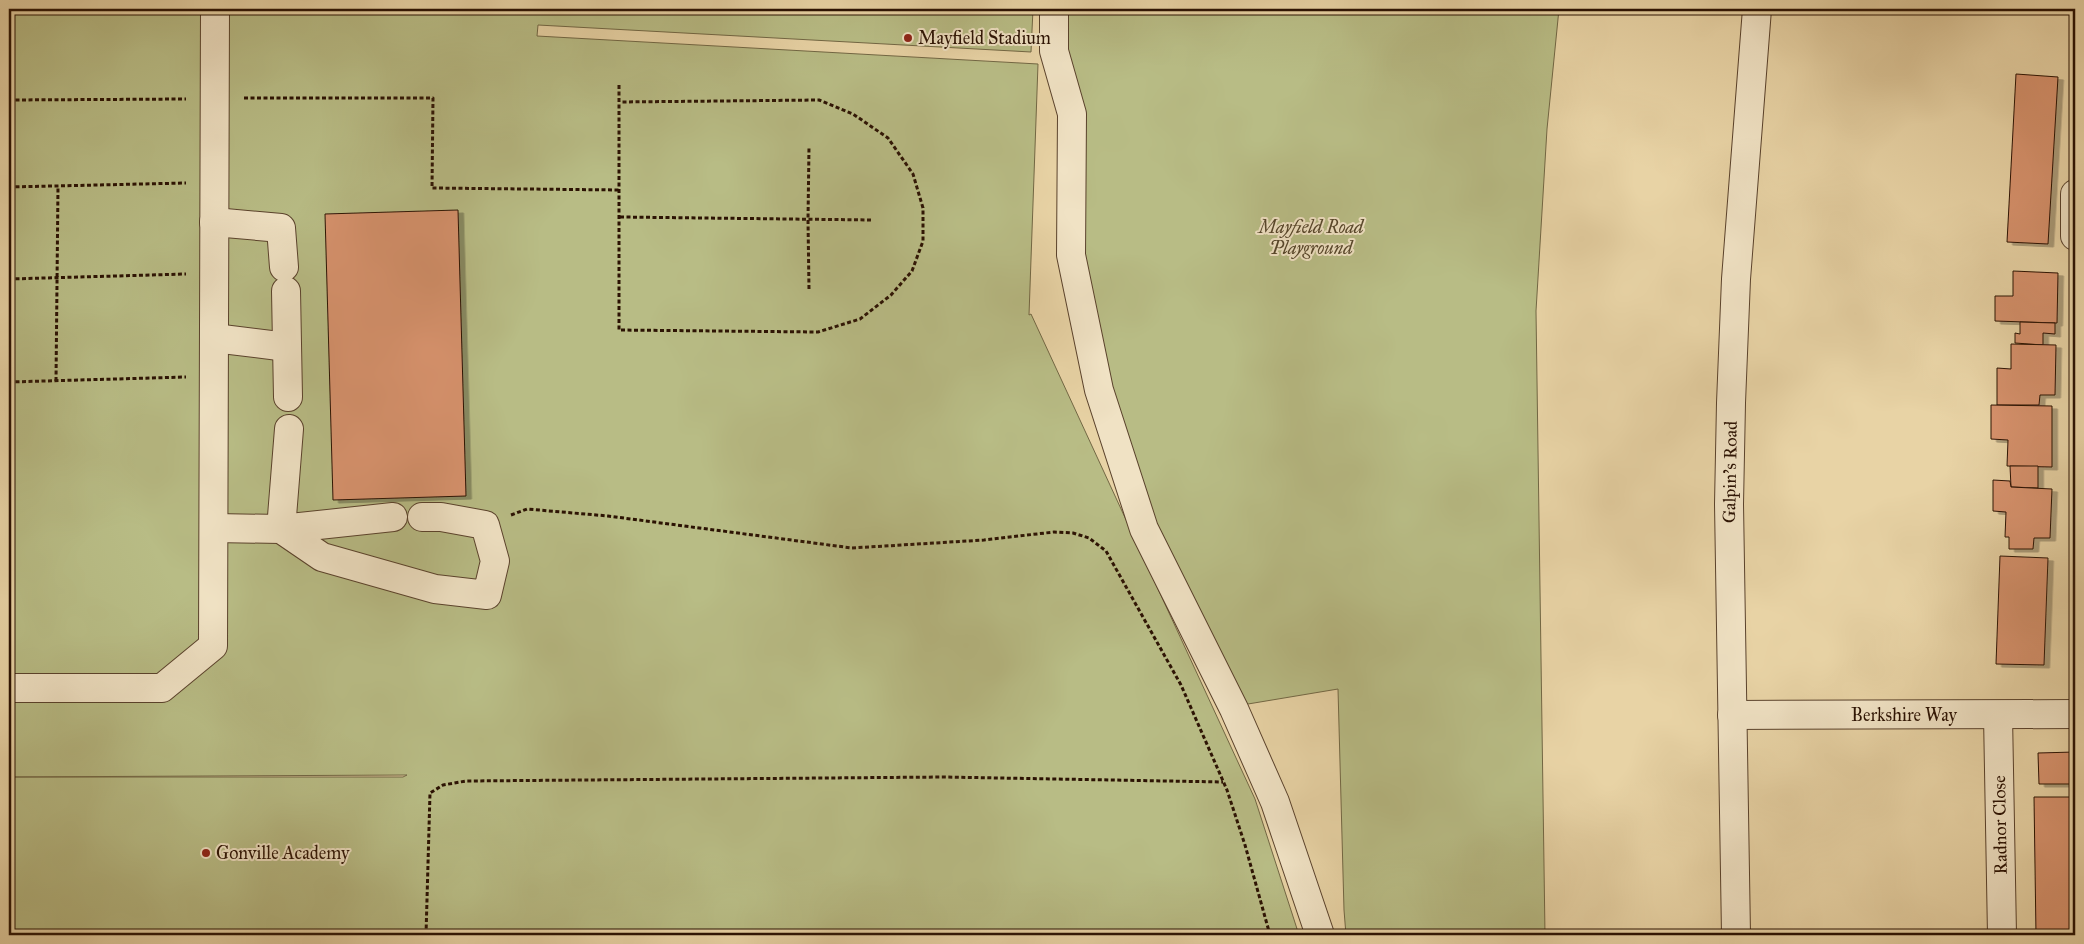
<svg xmlns="http://www.w3.org/2000/svg" width="2084" height="944" font-family="'IM FELL Great Primer',serif">
<style>
.green{fill:#b8bc85;stroke:#726744}
.building{fill:#d7926d;stroke:#2b1203;filter:url(#shadow)}
.lines{fill:none;stroke-linecap:round;stroke-linejoin:round}
.minor-casing{stroke:#5a422c;stroke-width:30}
.path{stroke:#2b1203;stroke-width:3;stroke-dasharray:4 2.5;stroke-linecap:butt}
.minor{stroke:#f0e2c4;stroke-width:28}
.poi-dot{fill:#8f2418;stroke:#f0e2c4;stroke-width:2}
.labels{text-anchor:middle;stroke-width:4;stroke-linejoin:round;paint-order:stroke}
.poi-label{font-size:18px;fill:#2b1203;stroke:#f0e2c4;text-anchor:start}
.park-label{font-size:18px;font-style:italic;fill:#55452a;stroke:#f0e2c4}
.street-label{font-size:18px;fill:#2b1203;stroke:#f0e2c4}
</style>
<defs>
<filter id="shadow"><feDropShadow dx="5.5" dy="3" stdDeviation="0" flood-color="#0004"/></filter>
</defs>
<rect width="100%" height="100%" fill="#e8d3a5"/>
<filter id="stains"><feTurbulence type="fractalNoise" baseFrequency=".004" numOctaves="4"/><feColorMatrix values="0 0 0 0 .2 0 0 0 0 .09 0 0 0 0 .02 0 0 0 .5 -.17"/></filter>
<radialGradient id="worn" r=".72"><stop offset=".6" stop-color="#630" stop-opacity="0"/><stop offset="1" stop-color="#630" stop-opacity=".3"/></radialGradient>
<g class="green">
<path d="M9 9H1033L1031 52 538 25 537 36 1038 64 1029 315 1031 314 1255 799 1299 935H9V777H403L407 775 9 777Z"/>
<path d="M1068 9H1559L1547 129 1536 311 1545 935H1346L1344 910 1338 689 1242 705 1153 525 1108 389 1080 254 1065 49Z"/>
</g>
<g class="building">
<path d="M2016 74 2058 77 2048 244 2007 242Z"/>
<path d="M458 210 466 496 333 500 325 214Z"/>
<path d="M2013 271 2058 273 2057 323 1995 321V296H2013Z"/>
<path d="M2020 322 2055 323V334L2043 333V345L2015 343V333L2020 334Z"/>
<path d="M2011 344 2056 345 2055 395H2040L2039 405H1997V368L2011 369Z"/>
<path d="M1991 405 2052 406V467L2007 466 2008 440 1991 439Z"/>
<path d="M2010 466H2038V488L2011 487Z"/>
<path d="M1993 480 2010 481 2011 487 2052 489 2050 538H2034L2033 549H2009V537H2005L2006 512 1993 511Z"/>
<path d="M2000 556 2048 558 2044 665 1996 664Z"/>
<path d="M2075 752V784H2039L2038 753Z"/>
<path d="M2034 797H2075V935H2036Z"/>
</g>
<g class="lines">
<defs>
<g id="minor">
<path d="M1054 9V51L1072 114 1071 255 1099 390 1144 529 1234 709 1275 802 1320 935"/>
<path d="M2075 194V236"/>
<path d="M214 222 281 228 284 267"/>
<path d="M286 291 288 397"/>
<path d="M214 338 287 347"/>
<path d="M289 429 281 529 393 517"/>
<path d="M214 528 281 529 322 557 435 589 487 595 495 561 485 525 441 517H422"/>
<path d="M9 688H162L213 646 215 9"/>
<path d="M1732 715 2075 714"/>
<path d="M1998 715 2002 935"/>
<path d="M1736 935 1729 504 1731 403 1736 279 1757 9"/>
</g>
</defs>
<use href="#minor" class="minor-casing"/>
<g class="path">
<path d="M619 85V330L818 332 860 319 891 295 912 271 923 241V208L913 174 888 138 853 114 819 100 620 102"/>
<path d="M244 98H433L432 188 620 190"/>
<path d="M9 100 186 99"/>
<path d="M9 187 186 183"/>
<path d="M620 217 873 220"/>
<path d="M9 279 186 274"/>
<path d="M809 289 808 220 809 147"/>
<path d="M56 381 58 186"/>
<path d="M9 382 186 377"/>
<path d="M511 515 527 509 608 516 852 548 984 540 1054 532 1073 533 1089 538 1106 551 1181 685 1227 790 1245 845 1270 935"/>
<path d="M426 935 430 793 443 785 466 781 944 777 1223 782"/>
</g>
<use href="#minor" class="minor"/>
</g>
<g class="poi-dot">
<circle cx="908" cy="38" r="5"/>
<circle cx="206" cy="853" r="5"/>
</g>
<g class="labels">
<g class="poi-label">
<text x="918" y="44">Mayfield Stadium</text>
<text x="216" y="859">Gonville Academy</text>
</g>
<g class="park-label">
<text x="1311" y="233">Mayfield Road<tspan x="1311" dy="21">Playground</tspan></text>
</g>
<g class="street-label">
<text transform="translate(1730 472) rotate(-89)" y="6">Galpin's Road</text>
<text x="1904" y="721">Berkshire Way</text>
<text transform="translate(2000 825) rotate(-91)" y="6">Radnor Close</text>
</g>
</g>
<rect width="2084" height="944" fill="none" stroke="#e8d3a5" stroke-width="30"/>
<rect x="10" y="10" width="2064" height="924" fill="none" stroke="#2b1203" stroke-width="2.5"/>
<rect x="15" y="15" width="2054" height="914" fill="none" stroke="#2b1203"/>
<rect width="100%" height="100%" filter="url(#stains)"/>
<rect width="100%" height="100%" fill="url(#worn)"/>
</svg>
